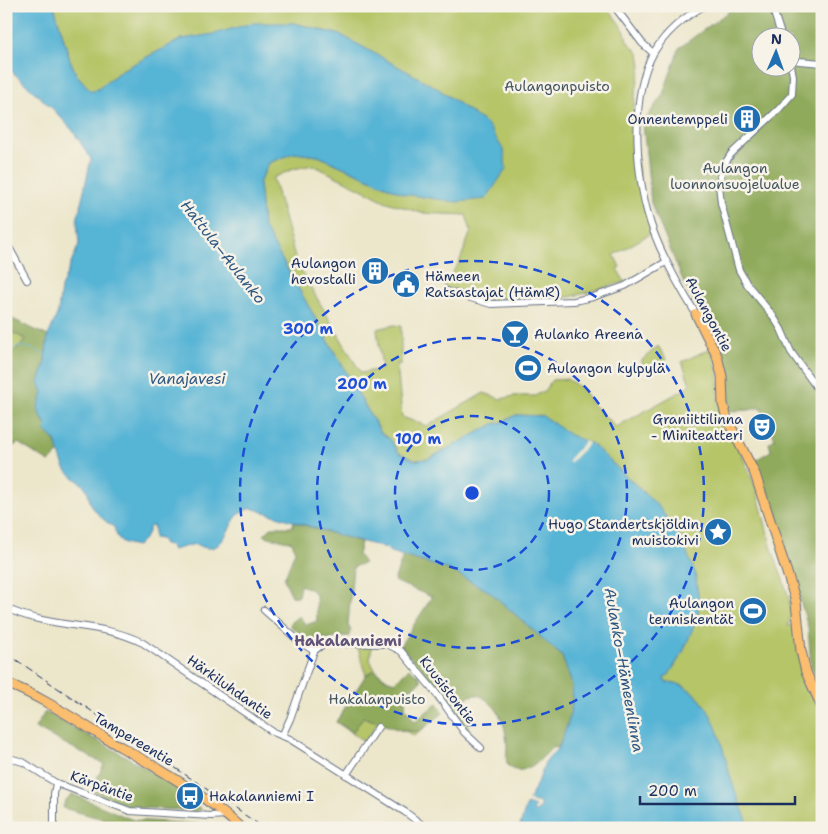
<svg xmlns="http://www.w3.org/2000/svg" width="828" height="834" font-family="'Shantell Sans',sans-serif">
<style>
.green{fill:#b5c567;stroke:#687a62}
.forest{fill:#90aa5c;stroke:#566c5d;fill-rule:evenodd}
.water{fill:#57b4d5;stroke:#39729a}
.pier{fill:#ece6ca}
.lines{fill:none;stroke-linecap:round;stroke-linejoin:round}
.stream{stroke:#57b4d5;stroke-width:1}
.minor-casing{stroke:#646f84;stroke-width:8}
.major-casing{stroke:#646f84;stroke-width:11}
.minor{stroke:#fff;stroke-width:6}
.major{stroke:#fbbd6e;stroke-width:9}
.rail{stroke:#1b2f5e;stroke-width:1;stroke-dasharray:8 4;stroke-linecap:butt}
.ring{fill:none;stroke:#1d4ed8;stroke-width:2.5;stroke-dasharray:9 6}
.labels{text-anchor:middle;stroke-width:5;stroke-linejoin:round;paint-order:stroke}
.park-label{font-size:14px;fill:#425460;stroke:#f7f3e8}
.poi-label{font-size:14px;fill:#1b2f5e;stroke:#f7f3e8;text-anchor:end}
.street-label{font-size:14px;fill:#1b2f5e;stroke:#f7f3e8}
.water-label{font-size:15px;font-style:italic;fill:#2d5782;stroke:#f7f3e8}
.neighbourhood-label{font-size:15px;font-weight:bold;fill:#605279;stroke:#f7f3e8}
.centre{fill:#1d4ed8;stroke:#f7f3e8;stroke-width:2.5}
.ring-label{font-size:15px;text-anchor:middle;font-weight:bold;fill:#1d4ed8;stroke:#f7f3e8;stroke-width:5;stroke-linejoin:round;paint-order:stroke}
</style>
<rect width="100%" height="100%" fill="#f7f3e8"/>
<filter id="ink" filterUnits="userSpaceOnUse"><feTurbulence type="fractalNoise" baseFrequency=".02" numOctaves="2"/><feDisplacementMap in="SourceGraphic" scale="10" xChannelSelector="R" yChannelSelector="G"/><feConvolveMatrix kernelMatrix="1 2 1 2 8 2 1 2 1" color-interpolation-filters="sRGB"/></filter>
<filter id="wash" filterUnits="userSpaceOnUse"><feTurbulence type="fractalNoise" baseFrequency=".0096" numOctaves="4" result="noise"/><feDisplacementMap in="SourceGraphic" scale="20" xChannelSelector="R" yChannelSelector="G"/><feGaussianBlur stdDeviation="1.12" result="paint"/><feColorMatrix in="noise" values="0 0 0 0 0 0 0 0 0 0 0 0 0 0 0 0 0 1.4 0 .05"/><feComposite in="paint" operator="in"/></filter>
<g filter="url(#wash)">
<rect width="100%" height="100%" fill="#ece6ca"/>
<g class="green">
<path d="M54 6H607L625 32 627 41 639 53 641 66 635 96 632 124 643 205 653 232 614 255 620 267 617 269 625 282 570 297 498 298 494 302 444 288V284L459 263 471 231 466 215 421 213 387 202 313 165 293 169 273 178 297 264 361 373 382 369 377 329 394 325 401 326V364H397L402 417 427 426 484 393 501 399 514 396H535L544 391 552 380 567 379 582 389 592 404 616 427 683 390 690 384 682 362 711 348 718 372 719 401 757 491 771 546 789 597 791 615 788 626 794 625 803 675 822 715V828H750C745 816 739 804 735 792 732 781 728 770 725 759 718 733 709 697 681 685 676 683 671 681 666 683L664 678 668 676 683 652 698 615 659 507 592 444 570 435 543 416 516 415 503 422 494 424 428 459 415 460 399 453 390 439 381 433 367 409 263 226 259 183 269 163 294 153 318 156 404 194 488 125 437 88 341 35 294 23 182 39 122 70 98 89 91 91 76 74 70 60Z"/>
<path d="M6 329 28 340 6 358Z"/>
<path d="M658 346 667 360 649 368 645 367 642 363V360Z"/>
<path d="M357 644 372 645 370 660 375 670 405 693V708L415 722 437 703 443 713 414 736 385 719 380 727 376 725 365 742 336 722 366 675Z"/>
</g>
<g class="forest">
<path d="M736 6H822V690L811 666 808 627 771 502 752 462 771 451 769 443 775 439 761 407 749 410 729 411 723 356 684 283 651 203 643 123 663 94 679 48ZM760 38H790V68H760Z"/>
<path d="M6 316 48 336 44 368 39 382 43 393 40 415 60 452 49 462 18 443 6 451V358L27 340 6 329Z"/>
<path d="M294 522 361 542 358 555 364 563 353 567 348 625 351 631 350 636 324 639 314 642 306 639 290 626 291 622 299 616 306 625 317 621 316 595 310 589 300 585 298 597 292 596 284 579 295 551 292 542C283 539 271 539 264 535L272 527H292Z"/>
<path d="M403 556 450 570 490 592 562 656 572 684 573 700 568 723 559 747 551 748C545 757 527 773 515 770 512 769 510 767 508 766 505 759 507 754 507 746 506 727 501 709 484 698 478 694 473 694 466 698L469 726 467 729 420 668 400 646 432 597 394 581Z"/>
<path d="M409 668 419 676 421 681 405 693V708L415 722 437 703 443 713 418 732 400 730 363 717 353 732 336 722 366 675 375 670 385 679 395 682Z"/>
<path d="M45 712C99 742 156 769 202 810L197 811 130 807 91 791 104 764 35 728Z"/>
<path d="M72 794 133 820 227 826 229 828H121L118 823 63 808 65 801Z"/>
</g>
<path class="water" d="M6 6H54L70 60 76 74 91 91 98 89 122 70 182 39 214 34 252 23H294L341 35 437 88 488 125 504 151 506 169 486 199 456 202 404 194 318 156 294 153 269 163 259 183 263 226 367 409 381 433 390 439 399 453 415 460 428 459 494 424 503 422 516 415 543 416 570 435 592 444 659 507 681 539 695 572 699 601 698 615 691 633 683 652 668 676 664 678 666 683C673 681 682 685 688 689 719 710 722 752 733 785 738 799 744 813 750 828H519L527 804 535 807 533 811 536 812 541 807 540 803 529 800 541 775 545 762 559 747 568 723 573 700 572 684 562 656 490 592 450 570 390 552 386 548 341 536 251 508C246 510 240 513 237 516 225 532 222 558 195 544L173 550 170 545 164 544 161 539 154 538V526H150L146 537 137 546C123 543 118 543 114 527 104 521 95 513 90 502 89 497 88 490 85 487 79 480 70 477 65 468 57 454 60 440 45 431L46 424 40 415 38 407 43 393 39 382 44 368 48 336 58 312 61 288 79 244 77 221 91 159 73 131 54 110 6 66Z"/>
<path class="pier" d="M585 441 589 443 570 463 568 460Z"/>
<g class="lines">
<path class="stream" d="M6 351C19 342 33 348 45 355"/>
</g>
</g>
<g filter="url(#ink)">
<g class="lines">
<defs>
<g id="minor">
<path d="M614 6 642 43 653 53"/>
<path d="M772 6 782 38"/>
<path d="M790 59 799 61 822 63"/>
<path d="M790 60 793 76 792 94 779 109 731 154 722 168 719 185 721 203 739 270 747 284 773 316 781 329 791 352 822 395"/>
<path d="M6 242 27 280"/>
<path d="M447 291 491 304 574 301 593 297 625 286 666 262"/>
<path d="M696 314C680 288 665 262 654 233 636 186 628 97 654 52 666 32 684 17 704 6"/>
<path d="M6 608C52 630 100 621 143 643L273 732 290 739 405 812 421 824 422 828"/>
<path d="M264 610 300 642 314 651"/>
<path d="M282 736 290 719 314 651 323 644 327 643 387 644 401 651 436 693 464 732 481 748"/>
<path d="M6 757 23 762 56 783 130 811 211 816 226 815"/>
<path d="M346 775 378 727"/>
<path d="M54 828V794L56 783"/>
</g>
<g id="major">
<path d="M696 314 717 356 722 376 723 404 727 419 755 474 789 579 796 602 801 651 806 672 822 707"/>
<path d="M6 683C42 697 74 719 107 739 152 765 202 792 241 828"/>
</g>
</defs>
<use href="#minor" class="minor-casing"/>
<use href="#major" class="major-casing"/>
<use href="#minor" class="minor"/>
<use href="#major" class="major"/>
<path class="rail" d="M6 653 264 828"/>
</g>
</g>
<g class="ring">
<circle cx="472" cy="493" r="77"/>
<circle cx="472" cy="493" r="155"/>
<circle cx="472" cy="493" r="232"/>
</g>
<defs>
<symbol id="building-disc" viewBox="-11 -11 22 22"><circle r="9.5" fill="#1f6fb2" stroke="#f7f3e8"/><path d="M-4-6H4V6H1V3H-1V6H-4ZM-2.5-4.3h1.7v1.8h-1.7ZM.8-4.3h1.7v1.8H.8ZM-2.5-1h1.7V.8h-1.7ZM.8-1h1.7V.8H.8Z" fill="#fff"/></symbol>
<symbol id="civic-disc" viewBox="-11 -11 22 22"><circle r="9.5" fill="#1f6fb2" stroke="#f7f3e8"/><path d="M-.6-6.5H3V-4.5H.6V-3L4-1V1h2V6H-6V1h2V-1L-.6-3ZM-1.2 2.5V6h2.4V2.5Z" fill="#fff"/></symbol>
<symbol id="bar-disc" viewBox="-11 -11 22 22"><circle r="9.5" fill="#1f6fb2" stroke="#f7f3e8"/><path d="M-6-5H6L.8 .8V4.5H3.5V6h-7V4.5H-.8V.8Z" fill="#fff"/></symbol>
<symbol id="stadium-disc" viewBox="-11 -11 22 22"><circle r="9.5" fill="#1f6fb2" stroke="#f7f3e8"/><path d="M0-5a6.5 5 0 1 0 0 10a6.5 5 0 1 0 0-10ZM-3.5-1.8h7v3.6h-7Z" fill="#fff"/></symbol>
<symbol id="theatre-disc" viewBox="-11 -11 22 22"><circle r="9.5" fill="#1f6fb2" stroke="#f7f3e8"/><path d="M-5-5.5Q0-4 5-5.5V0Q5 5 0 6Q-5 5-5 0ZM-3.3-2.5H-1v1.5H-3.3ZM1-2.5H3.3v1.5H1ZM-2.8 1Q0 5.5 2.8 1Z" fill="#fff"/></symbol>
<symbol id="sight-disc" viewBox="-11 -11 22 22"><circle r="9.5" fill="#1f6fb2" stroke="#f7f3e8"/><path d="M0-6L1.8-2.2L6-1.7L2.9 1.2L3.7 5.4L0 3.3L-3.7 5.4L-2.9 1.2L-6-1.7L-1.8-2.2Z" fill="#fff"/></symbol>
<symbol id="bus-disc" viewBox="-11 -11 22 22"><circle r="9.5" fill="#1f6fb2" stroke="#f7f3e8"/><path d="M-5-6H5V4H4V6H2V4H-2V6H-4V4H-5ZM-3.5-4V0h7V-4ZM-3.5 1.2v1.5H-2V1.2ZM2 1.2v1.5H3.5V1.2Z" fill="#fff"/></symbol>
</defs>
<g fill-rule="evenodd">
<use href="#building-disc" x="731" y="103" width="32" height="32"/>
<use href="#building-disc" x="359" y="255" width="32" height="32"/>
<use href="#civic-disc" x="390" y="268" width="32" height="32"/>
<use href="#bar-disc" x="499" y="318" width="32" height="32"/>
<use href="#stadium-disc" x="512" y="352" width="32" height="32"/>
<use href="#theatre-disc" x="746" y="411" width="32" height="32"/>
<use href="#sight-disc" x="702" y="516" width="32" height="32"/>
<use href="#stadium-disc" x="737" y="595" width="32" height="32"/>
<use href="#bus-disc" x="174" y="780" width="32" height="32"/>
</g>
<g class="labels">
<g class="park-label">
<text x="557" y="91">Aulangonpuisto</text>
<text x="735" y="173">Aulangon<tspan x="735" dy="16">luonnonsuojelualue</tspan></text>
<text x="377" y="704">Hakalanpuisto</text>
</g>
<g class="poi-label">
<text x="728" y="124">Onnentemppeli</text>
<text x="356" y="268">Aulangon<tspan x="356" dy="16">hevostalli</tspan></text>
<text x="425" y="281" text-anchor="start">Hämeen<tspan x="425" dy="16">Ratsastajat (HämR)</tspan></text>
<text x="534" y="339" text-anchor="start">Aulanko Areena</text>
<text x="547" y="373" text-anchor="start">Aulangon kylpylä</text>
<text x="743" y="424">Graniittilinna<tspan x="743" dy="16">- Miniteatteri</tspan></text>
<text x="699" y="529">Hugo Standertskjöldin<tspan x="699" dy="16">muistokivi</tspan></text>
<text x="734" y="608">Aulangon<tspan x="734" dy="16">tenniskentät</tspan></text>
<text x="209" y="801" text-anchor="start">Hakalanniemi I</text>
</g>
<g class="street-label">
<text transform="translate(709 314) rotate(62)" y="5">Aulangontie</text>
<text transform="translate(230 687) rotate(35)" y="5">Härkiluhdantie</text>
<text transform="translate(448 690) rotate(52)" y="5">Kuusistontie</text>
<text transform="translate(134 739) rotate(31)" y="5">Tampereentie</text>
<text transform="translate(102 786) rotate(20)" y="5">Kärpäntie</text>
</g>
<g class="water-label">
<text transform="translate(223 252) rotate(52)" y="5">Hattula–Aulanko</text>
<text x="187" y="384">Vanajavesi</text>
<text transform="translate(624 670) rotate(80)" y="5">Aulanko–Hämeenlinna</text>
</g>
<g class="neighbourhood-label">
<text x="348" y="646">Hakalanniemi</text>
</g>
</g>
<circle cx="472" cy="493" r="8" class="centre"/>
<g class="ring-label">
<text x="308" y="334">300 m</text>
<text x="362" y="389">200 m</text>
<text x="418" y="444">100 m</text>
</g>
<rect width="828" height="834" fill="none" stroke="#f7f3e8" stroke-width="25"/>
<g transform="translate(776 52) rotate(2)"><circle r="24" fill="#f7f3e8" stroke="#9fa5b1"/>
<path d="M0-4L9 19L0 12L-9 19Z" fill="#1f6fb2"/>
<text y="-8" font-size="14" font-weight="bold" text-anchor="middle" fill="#1b2f5e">N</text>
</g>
<path d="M640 796v8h155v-8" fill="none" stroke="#1b2f5e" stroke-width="2.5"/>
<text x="648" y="796" font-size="15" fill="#1b2f5e" stroke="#f7f3e8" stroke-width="4" paint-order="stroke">200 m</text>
</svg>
